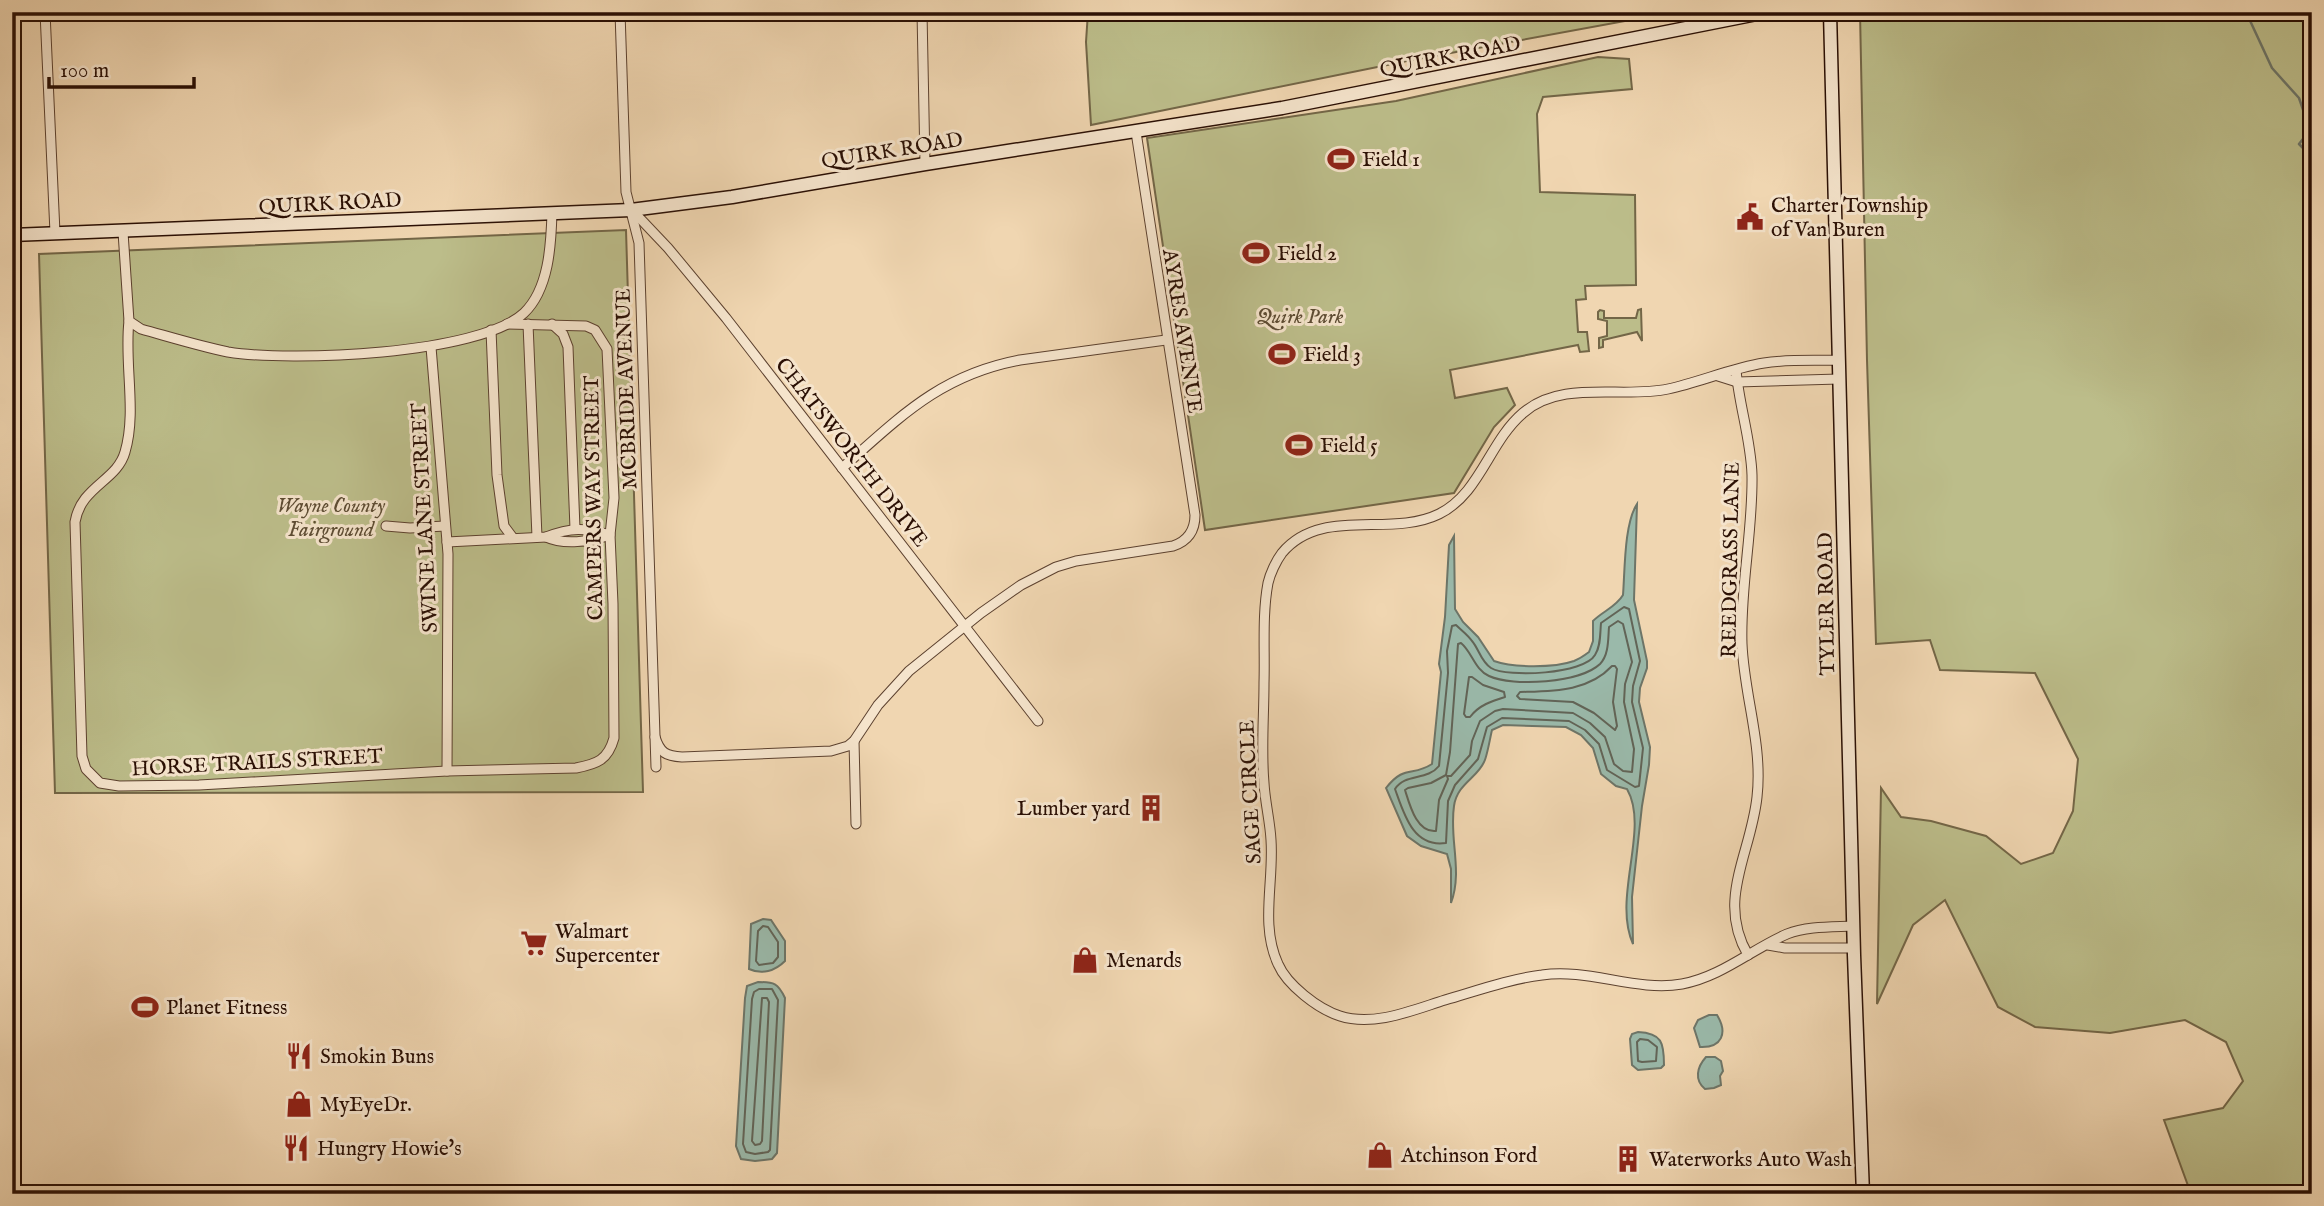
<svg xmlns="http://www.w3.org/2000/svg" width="2324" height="1206" font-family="'IM FELL English',serif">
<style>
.green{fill:#bcbd8a;stroke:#736647;stroke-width:2}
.water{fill:#9ab9aa;stroke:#6d7568;stroke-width:2}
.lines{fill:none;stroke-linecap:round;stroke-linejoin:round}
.shore{stroke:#626457;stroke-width:2}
.stream{stroke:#6d7568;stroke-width:2.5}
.street-casing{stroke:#5c412f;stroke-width:11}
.secondary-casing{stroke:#2a0f04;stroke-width:15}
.street{stroke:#f5e4cc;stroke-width:9}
.secondary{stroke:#f5e4cc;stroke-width:12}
.labels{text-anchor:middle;stroke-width:6;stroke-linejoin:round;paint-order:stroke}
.street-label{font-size:21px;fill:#2a0f04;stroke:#f5e4cc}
.poi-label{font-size:21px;fill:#2a0f04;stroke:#f5e4cc;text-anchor:start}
.park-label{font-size:21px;font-style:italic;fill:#5d4c33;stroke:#f5e4cc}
</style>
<rect width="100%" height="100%" fill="#f0d6b1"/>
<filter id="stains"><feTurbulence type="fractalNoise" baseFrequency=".00286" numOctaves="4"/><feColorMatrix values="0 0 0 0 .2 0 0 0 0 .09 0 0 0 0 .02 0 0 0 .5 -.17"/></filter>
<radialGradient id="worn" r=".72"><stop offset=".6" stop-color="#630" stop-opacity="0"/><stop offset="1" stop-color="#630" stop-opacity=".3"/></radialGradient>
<g class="green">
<path d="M1088 12H1674L1407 61 1091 125 1086 42Z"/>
<path d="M1860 12H2312V1193L2190 1191 2164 1120 2223 1108 2243 1081 2226 1042 2185 1020 2110 1033 2035 1027 1998 1007 1945 900 1913 925 1877 1004 1881 788 1901 817 1931 821 1986 836 2021 864 2053 853 2073 811 2078 759 2035 673 1940 670 1930 640 1876 644 1867 360Z"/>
<path d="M1598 57 1629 59 1632 89 1543 97 1537 114 1540 192 1635 195 1636 285 1585 286 1586 299 1576 300 1578 332H1587L1589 351 1580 352 1578 345 1450 370 1455 398 1507 388 1515 405 1494 427 1454 493 1205 530 1147 138 1396 101Z"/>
<path d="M626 230 643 792 55 793 39 254Z"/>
<path d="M1641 309 1642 341 1637 332 1603 340V347L1599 348V338L1607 336V321L1598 319V312L1600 310 1604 311V318H1636L1638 310Z"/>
</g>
<g class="water">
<path d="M1637 504 1634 600 1647 661V668L1640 688 1639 702 1650 747 1649 765 1642 806 1632 897 1633 944C1612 897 1650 829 1627 789L1616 786 1601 774 1593 748 1581 735 1566 727 1503 725 1492 730C1490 738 1487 757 1484 762 1477 778 1457 784 1454 806 1449 839 1463 871 1451 903V869L1447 854 1421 846 1407 836 1386 788C1405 764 1412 777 1432 764L1441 672 1439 664 1445 617 1449 545 1454 536 1455 609 1463 622 1478 637 1494 661C1514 668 1554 668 1574 661 1579 659 1585 655 1589 652L1593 641V621C1603 611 1616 607 1623 595 1625 570 1624 524 1637 504Z"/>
<path d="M763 919 771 920 785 941V961C775 971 762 975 749 969L751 924Z"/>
<path d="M758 982C774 982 778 983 785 998L777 1153 772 1159 755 1161 741 1159 736 1146 745 998 747 986Z"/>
<path d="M1709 1015H1717C1728 1033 1722 1048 1700 1047L1694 1028 1698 1020Z"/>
<path d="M1638 1032C1662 1033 1664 1043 1664 1065L1661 1068 1638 1070 1632 1065 1630 1039 1632 1034Z"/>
<path d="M1706 1057H1715L1721 1061 1723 1071 1720 1076 1721 1085 1714 1088 1705 1089C1694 1080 1697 1067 1706 1057Z"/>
</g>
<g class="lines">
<g class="shore">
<path d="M1624 607 1629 609 1640 661 1633 686 1632 702 1643 748 1639 786 1635 787 1607 770 1599 744 1585 730 1569 721 1502 718 1487 727 1478 759 1455 785 1448 801 1446 843C1413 848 1404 814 1395 789 1405 773 1427 781 1439 766L1448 673 1447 651 1452 626 1456 625C1461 630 1468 635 1472 641 1479 649 1481 662 1491 668 1508 678 1584 674 1595 655 1601 646 1600 633 1601 623Z"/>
<path d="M1618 621 1623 624 1632 662 1625 684 1624 702 1634 749 1632 772 1623 771 1614 764 1605 737 1590 723 1573 713 1503 709 1495 711 1480 721 1472 741 1470 755 1451 776H1447L1448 779 1439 800 1436 831C1417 833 1410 806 1405 790L1408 788 1431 783 1446 775 1450 752 1458 644 1461 643C1472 652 1475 670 1489 676 1513 687 1580 683 1600 664 1609 655 1608 639 1609 627Z"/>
<path d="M1612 666H1615L1617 669 1613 702 1617 726 1615 730 1594 713 1573 702 1520 699 1517 696 1520 692C1552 691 1588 692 1612 666Z"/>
<path d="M1469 677H1472L1483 685 1504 692 1505 697C1492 701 1479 705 1470 717H1466L1464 714Z"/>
<path d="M763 926 768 927 778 942V957L773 963 759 965 756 961 758 931Z"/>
<path d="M759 989H772L778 1000 770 1150 768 1152 755 1154 746 1152 743 1144 752 999 754 992Z"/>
<path d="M762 998H767L769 1002 762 1141 760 1144 755 1145 752 1141Z"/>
<path d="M1640 1039 1648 1040 1657 1047 1656 1061 1642 1062 1638 1061 1637 1042Z"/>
</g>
<path class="stream" d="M2246 12 2272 68 2299 98 2310 130 2299 144 2303 148 2312 149"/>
<defs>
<g id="street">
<path d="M45 12 55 233"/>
<path d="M620 12 626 192 639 243 656 767"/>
<path d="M922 12 925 164"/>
<path d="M632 210 668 248 726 318 1038 721"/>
<path d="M123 232 129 321 141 329C170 337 199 346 228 352 289 362 479 355 524 313 549 289 551 245 552 213"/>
<path d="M129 321C124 363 137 412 125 452 117 481 81 486 75 522L82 756 86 769 100 783 119 786 199 785 447 771 576 768C597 764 608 760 614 738L613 604 610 535 614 498 607 349 595 330 586 326 507 324"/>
<path d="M528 324 537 537"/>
<path d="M552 324 563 334 568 347 575 529"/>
<path d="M491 330 497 475 504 526 513 538"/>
<path d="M431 347 448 554 447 771"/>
<path d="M1839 360C1815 361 1788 359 1764 363 1732 368 1700 382 1668 389 1622 399 1562 379 1523 413 1489 442 1480 494 1439 514 1390 538 1321 506 1282 553 1276 561 1270 574 1268 583 1262 615 1265 650 1264 683 1264 716 1261 750 1264 783 1265 802 1270 821 1271 840 1274 882 1260 925 1278 964 1287 985 1318 1009 1340 1016 1374 1027 1413 1010 1445 1000 1476 991 1509 979 1542 975 1588 968 1636 992 1682 984 1721 977 1752 949 1787 934 1807 926 1832 927 1853 926"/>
<path d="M1736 370C1739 405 1751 440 1752 475 1753 532 1740 587 1742 644 1744 695 1763 745 1757 797 1751 854 1716 900 1748 955"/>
<path d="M1718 376 1737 382 1839 379"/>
<path d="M842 468C900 417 940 375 1020 360L1166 340"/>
<path d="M386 526 410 528 445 526"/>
<path d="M546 537C563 545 591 542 609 535"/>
<path d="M447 542 546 537C571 527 585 528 610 535"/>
<path d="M655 737C660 753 666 756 682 757L831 751 848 746 854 741 878 705 909 671 981 613 1021 585 1056 567 1076 561 1173 546C1188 541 1195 531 1195 515L1136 132"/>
<path d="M854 741 856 824"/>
<path d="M1768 945 1785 948H1854"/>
</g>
<g id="secondary">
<path d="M1830 12 1854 955 1863 1194"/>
<path d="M12 235 631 210 732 197 925 164 1282 108 1767 12"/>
</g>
</defs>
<use href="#street" class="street-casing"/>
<use href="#secondary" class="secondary-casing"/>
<use href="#street" class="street"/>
<use href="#secondary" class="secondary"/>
</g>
<defs>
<symbol id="stadium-bare" viewBox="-9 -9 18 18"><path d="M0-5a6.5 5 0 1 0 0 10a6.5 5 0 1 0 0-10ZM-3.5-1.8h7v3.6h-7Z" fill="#8f2418" stroke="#f5e4cc" stroke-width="2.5" paint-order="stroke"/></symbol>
<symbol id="civic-bare" viewBox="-9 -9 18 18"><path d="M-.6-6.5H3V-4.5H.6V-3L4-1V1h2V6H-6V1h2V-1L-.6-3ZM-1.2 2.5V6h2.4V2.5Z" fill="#8f2418" stroke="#f5e4cc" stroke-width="2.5" paint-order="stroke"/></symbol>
<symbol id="building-bare" viewBox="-9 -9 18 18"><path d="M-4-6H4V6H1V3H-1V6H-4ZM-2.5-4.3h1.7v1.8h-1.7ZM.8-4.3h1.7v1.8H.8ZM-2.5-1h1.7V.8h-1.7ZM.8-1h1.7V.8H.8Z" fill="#8f2418" stroke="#f5e4cc" stroke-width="2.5" paint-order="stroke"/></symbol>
<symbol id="supermarket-bare" viewBox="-9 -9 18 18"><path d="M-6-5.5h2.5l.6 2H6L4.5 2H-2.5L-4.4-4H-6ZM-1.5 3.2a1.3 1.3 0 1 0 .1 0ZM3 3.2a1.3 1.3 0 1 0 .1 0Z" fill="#8f2418" stroke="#f5e4cc" stroke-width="2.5" paint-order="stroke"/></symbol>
<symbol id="shop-bare" viewBox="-9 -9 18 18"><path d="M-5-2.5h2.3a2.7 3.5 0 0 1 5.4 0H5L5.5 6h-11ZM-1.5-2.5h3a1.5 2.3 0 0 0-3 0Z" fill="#8f2418" stroke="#f5e4cc" stroke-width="2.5" paint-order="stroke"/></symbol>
<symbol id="restaurant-bare" viewBox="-9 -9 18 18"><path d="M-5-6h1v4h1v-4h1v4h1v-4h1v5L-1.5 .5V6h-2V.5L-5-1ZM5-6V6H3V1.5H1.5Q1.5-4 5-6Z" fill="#8f2418" stroke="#f5e4cc" stroke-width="2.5" paint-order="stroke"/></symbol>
</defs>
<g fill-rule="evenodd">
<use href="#stadium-bare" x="1322" y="140" width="38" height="38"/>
<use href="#civic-bare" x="1731" y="198" width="38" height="38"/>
<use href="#stadium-bare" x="1237" y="234" width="38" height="38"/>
<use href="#stadium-bare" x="1263" y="335" width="38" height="38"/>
<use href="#stadium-bare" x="1280" y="426" width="38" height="38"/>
<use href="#building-bare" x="1132" y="789" width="38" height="38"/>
<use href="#supermarket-bare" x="515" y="924" width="38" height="38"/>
<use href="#shop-bare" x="1066" y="941" width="38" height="38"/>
<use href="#stadium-bare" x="126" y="988" width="38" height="38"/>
<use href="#restaurant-bare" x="280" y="1037" width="38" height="38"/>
<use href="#shop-bare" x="280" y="1085" width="38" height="38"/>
<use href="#restaurant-bare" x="277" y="1129" width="38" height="38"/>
<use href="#shop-bare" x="1361" y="1136" width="38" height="38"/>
<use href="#building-bare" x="1609" y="1140" width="38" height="38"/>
</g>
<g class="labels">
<g class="street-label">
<text transform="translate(1450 56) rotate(-11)" y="7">QUIRK ROAD</text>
<text transform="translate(892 150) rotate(-9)" y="7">QUIRK ROAD</text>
<text transform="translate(330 203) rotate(-3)" y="7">QUIRK ROAD</text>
<text transform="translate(1183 331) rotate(81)" y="7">AYRES AVENUE</text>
<text transform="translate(626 389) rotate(-92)" y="7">MCBRIDE AVENUE</text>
<text transform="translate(852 452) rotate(52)" y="7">CHATSWORTH DRIVE</text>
<text transform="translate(593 498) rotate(-91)" y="7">CAMPERS WAY STREET</text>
<text transform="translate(424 518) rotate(-93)" y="7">SWINE LANE STREET</text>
<text transform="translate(1730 560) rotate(-89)" y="7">REEDGRASS LANE</text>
<text transform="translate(1826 604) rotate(-91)" y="7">TYLER ROAD</text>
<text transform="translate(257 762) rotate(-3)" y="7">HORSE TRAILS STREET</text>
<text transform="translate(1250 792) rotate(-93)" y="7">SAGE CIRCLE</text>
</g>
<g class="poi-label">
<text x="1362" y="166">Field 1</text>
<text x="1771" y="212">Charter Township<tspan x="1771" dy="24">of Van Buren</tspan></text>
<text x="1277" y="260">Field 2</text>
<text x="1303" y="361">Field 3</text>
<text x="1320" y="452">Field 5</text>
<text x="1130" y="815" text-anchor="end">Lumber yard</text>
<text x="555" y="938">Walmart<tspan x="555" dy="24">Supercenter</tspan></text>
<text x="1106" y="967">Menards</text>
<text x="166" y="1014">Planet Fitness</text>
<text x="320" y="1063">Smokin Buns</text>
<text x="320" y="1111">MyEyeDr.</text>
<text x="317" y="1155">Hungry Howie's</text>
<text x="1401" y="1162">Atchinson Ford</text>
<text x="1649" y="1166">Waterworks Auto Wash</text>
</g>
<g class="park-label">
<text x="1300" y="323">Quirk Park</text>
<text x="331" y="512">Wayne County<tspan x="331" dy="24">Fairground</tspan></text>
</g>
</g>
<rect width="2324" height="1206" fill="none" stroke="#f0d6b1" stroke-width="42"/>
<rect x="14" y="14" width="2296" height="1178" fill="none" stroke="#2a0f04" stroke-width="3.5"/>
<rect x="21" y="21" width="2282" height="1164" fill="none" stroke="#2a0f04" stroke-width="2"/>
<path d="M49 77v10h145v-10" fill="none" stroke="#2a0f04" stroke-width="3.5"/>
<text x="60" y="77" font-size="21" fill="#2a0f04" stroke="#f5e4cc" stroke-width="5" paint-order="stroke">100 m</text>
<rect width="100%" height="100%" filter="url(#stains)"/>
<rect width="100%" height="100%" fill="url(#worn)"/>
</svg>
